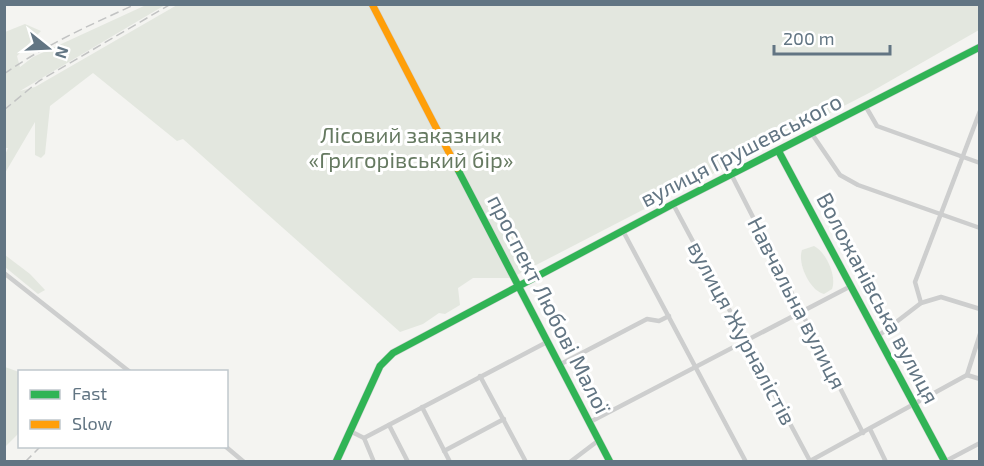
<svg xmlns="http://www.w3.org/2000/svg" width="984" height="466" font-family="'Exo 2',sans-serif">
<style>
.green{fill:#e3e7df}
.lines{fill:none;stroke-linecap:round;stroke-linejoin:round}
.fast-casing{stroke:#d0d1d1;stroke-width:8}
.slow-casing{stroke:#d0d1d1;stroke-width:8}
.street{stroke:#cdcece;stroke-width:4.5}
.fast{stroke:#30b455;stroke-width:7}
.slow{stroke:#ff9f0a;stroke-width:7}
.rail{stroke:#c2c3c3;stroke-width:1.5;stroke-dasharray:9 4.5;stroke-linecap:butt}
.labels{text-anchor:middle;stroke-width:6;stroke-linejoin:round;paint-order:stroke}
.park-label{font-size:22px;fill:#667a61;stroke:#fff}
.street-label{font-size:22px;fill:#627583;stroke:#fff}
</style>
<rect width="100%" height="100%" fill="#f4f4f1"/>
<g class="green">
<path d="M146 5H165L20 91 35 87 177 5H979V30L869 93 511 278H473L458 288 460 305 445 314 439 313 423 324 400 332 183 139 177 141 93 73 50 106 45 154 41 158 35 155V122L5 173V155L8 148H5V32L25 24 41 31 17 56 20 67 33 57Z"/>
<path d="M814 246C826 252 837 276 832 289L824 294C810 291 797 263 802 250Z"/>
<path d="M5 255 30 274 45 290 38 294 5 267Z"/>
<path d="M5 367 19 372 20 432 5 447Z"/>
</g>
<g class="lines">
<defs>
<g id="fast">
<path d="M779 152 945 462"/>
<path d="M457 168 610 462"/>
<path d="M336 462 380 366 393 353 673 204 980 47"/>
</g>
<path id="slow" d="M372 4 457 168"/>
</defs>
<use href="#fast" class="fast-casing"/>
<use href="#slow" class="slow-casing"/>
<g class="street">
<path d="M866 107 877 126 980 163"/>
<path d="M812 134 840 175 858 185 980 228"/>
<path d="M731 174 863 433"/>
<path d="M673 204 810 461"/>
<path d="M623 231 746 462"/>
<path d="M4 273 130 372"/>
<path d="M921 303 915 282 980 111"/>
<path d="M878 336 921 303 941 297 980 309"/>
<path d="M559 365 647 319 659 321 669 316"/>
<path d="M967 375 980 379"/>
<path d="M480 376 526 462"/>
<path d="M422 407 450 462"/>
<path d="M590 422 851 286"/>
<path d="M389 425 408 462"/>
<path d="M870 429 886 462"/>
<path d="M350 431 364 438 547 342"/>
<path d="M364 438 374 462"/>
<path d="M225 446 244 462"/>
<path d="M444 451 504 419"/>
<path d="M810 461 967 375 980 334"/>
<path d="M570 462 599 440"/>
<path d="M944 462 980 443"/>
</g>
<use href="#fast" class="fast"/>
<use href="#slow" class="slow"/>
<g class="rail">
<path d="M4 74C45 45 90 25 136 4"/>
<path d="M4 110 39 81 171 4"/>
<path d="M25 462 41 446"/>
</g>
</g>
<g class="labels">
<g class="park-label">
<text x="411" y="143">Лісовий заказник<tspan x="411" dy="25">«Григорівський бір»</tspan></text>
</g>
<g class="street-label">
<text transform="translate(741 150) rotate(-27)" y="8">вулиця Грушевського</text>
<text transform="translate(878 298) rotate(62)" y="8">Воложанівська вулиця</text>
<text transform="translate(797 303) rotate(63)" y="8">Навчальна вулиця</text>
<text transform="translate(549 304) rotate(63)" y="8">проспект Любові Малої</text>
<text transform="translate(742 333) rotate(62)" y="8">вулиця Журналістів</text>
</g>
</g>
<rect width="984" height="466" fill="none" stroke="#627583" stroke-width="12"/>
<rect x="18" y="370" width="210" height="78" fill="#ffffff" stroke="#c0c8cd" stroke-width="1.5"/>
<rect x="30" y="390" width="30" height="9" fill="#30b455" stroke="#c0c8cd" stroke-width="1.5"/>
<text x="72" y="400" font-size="18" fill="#627583">Fast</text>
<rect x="30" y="420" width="30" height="9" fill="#ff9f0a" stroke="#c0c8cd" stroke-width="1.5"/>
<text x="72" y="430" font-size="18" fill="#627583">Slow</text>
<g transform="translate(48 48) rotate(108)" stroke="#ffffff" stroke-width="4.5" paint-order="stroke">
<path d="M0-4.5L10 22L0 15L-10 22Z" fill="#627583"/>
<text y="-9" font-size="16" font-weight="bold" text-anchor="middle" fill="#627583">N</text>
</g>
<path d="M774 45v9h116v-9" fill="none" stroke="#627583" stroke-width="3"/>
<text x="783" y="45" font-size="18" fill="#627583" stroke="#ffffff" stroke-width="4.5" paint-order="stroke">200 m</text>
</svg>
